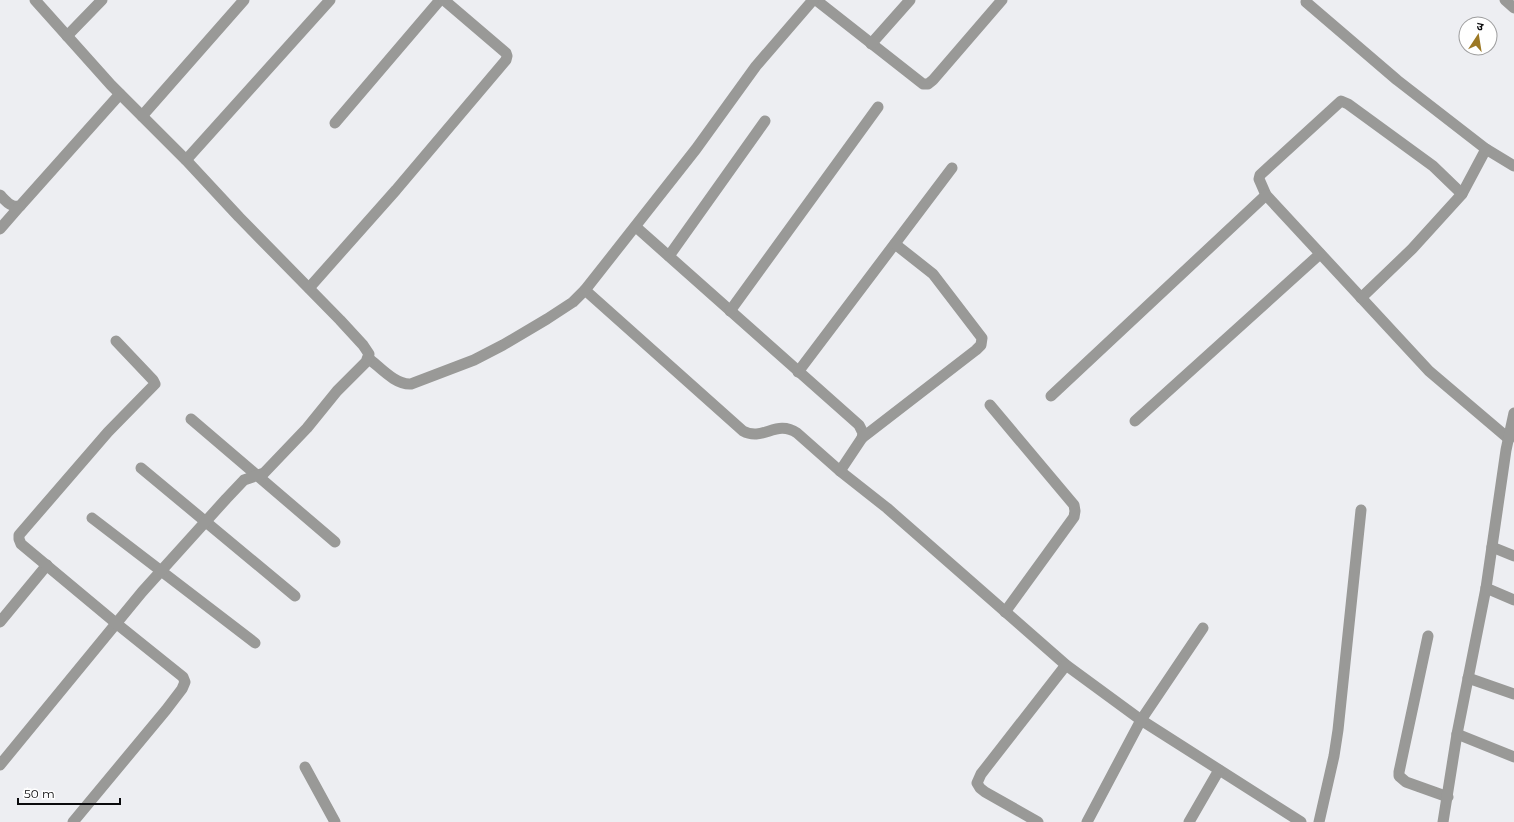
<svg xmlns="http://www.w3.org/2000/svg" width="1514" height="822" font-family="Montserrat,'Noto Sans Devanagari',sans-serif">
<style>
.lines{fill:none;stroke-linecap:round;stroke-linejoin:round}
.minor{stroke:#999997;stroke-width:11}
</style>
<rect width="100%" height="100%" fill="#edeef2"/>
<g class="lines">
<g class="minor">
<path d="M816 0 923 84H928L933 80 1002 0"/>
<path d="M1505 0 1514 8"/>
<path d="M1306 2 1397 80 1486 149 1514 166"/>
<path d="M67 36 102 0"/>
<path d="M871 44 910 0"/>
<path d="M142 116 244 0"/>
<path d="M335 123 440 0"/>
<path d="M186 160 330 0"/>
<path d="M1462 194 1433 166 1348 104 1341 101 1260 175 1259 179 1266 195 1429 371 1509 439"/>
<path d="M0 195C6 201 11 208 20 206L120 94"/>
<path d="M636 227 859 425 863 433 862 438 840 471"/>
<path d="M0 229 20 206"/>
<path d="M669 256 765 121"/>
<path d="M309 288 396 190 506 60 507 56 506 53 444 0"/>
<path d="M585 290 743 431C763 442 776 419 797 433L840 471 887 508 1066 665 1141 720 1301 822"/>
<path d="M1361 298 1412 249 1462 194 1486 149"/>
<path d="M730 311 878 107"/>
<path d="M368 358C380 367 395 385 411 384L474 360 503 345 547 319 573 302 585 290 696 149 756 66 813 0"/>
<path d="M798 372 952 168"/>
<path d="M1051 396 1266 195"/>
<path d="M990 405 1074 505 1075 511 1074 517 1005 612"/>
<path d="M191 419 335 542"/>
<path d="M1135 421 1320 254"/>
<path d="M862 438 976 350 981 345 982 338 933 274 895 244"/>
<path d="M141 468 295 596"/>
<path d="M92 518 255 643"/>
<path d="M1492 547 1514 556"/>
<path d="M1486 588 1514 600"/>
<path d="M0 622 47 565"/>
<path d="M1428 636 1399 772V776L1406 782 1448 797"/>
<path d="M1468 678 1514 694"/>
<path d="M1457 734 1514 757"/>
<path d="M0 765 142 592 226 499 244 480 264 473 307 428 337 391 366 362 369 354 363 345 340 320 239 217 186 160 111 85 35 0"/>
<path d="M305 767 335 822"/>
<path d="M73 822 166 710 182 689 185 682 183 677 117 624 21 544 19 539V535L108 432 155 384 153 380 116 341"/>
<path d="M1038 822 985 792 980 788 977 783 981 774 1066 665"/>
<path d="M1087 822 1141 720 1203 628"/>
<path d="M1189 822 1219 770"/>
<path d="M1319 822 1334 756 1338 730 1361 510"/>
<path d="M1443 822 1457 734 1486 588 1506 450 1514 413"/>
</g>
</g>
<g transform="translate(1478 36) rotate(12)"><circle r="19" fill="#ffffff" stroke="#9d9d9e"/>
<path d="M0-3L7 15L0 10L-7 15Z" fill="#9c7824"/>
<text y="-6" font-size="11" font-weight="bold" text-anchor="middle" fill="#0b0b0d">उ</text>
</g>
<path d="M18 798v6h102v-6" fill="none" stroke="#0b0b0d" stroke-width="2"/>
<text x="24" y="798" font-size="12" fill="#0b0b0d" stroke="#ffffff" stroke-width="3" paint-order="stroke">50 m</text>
</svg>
